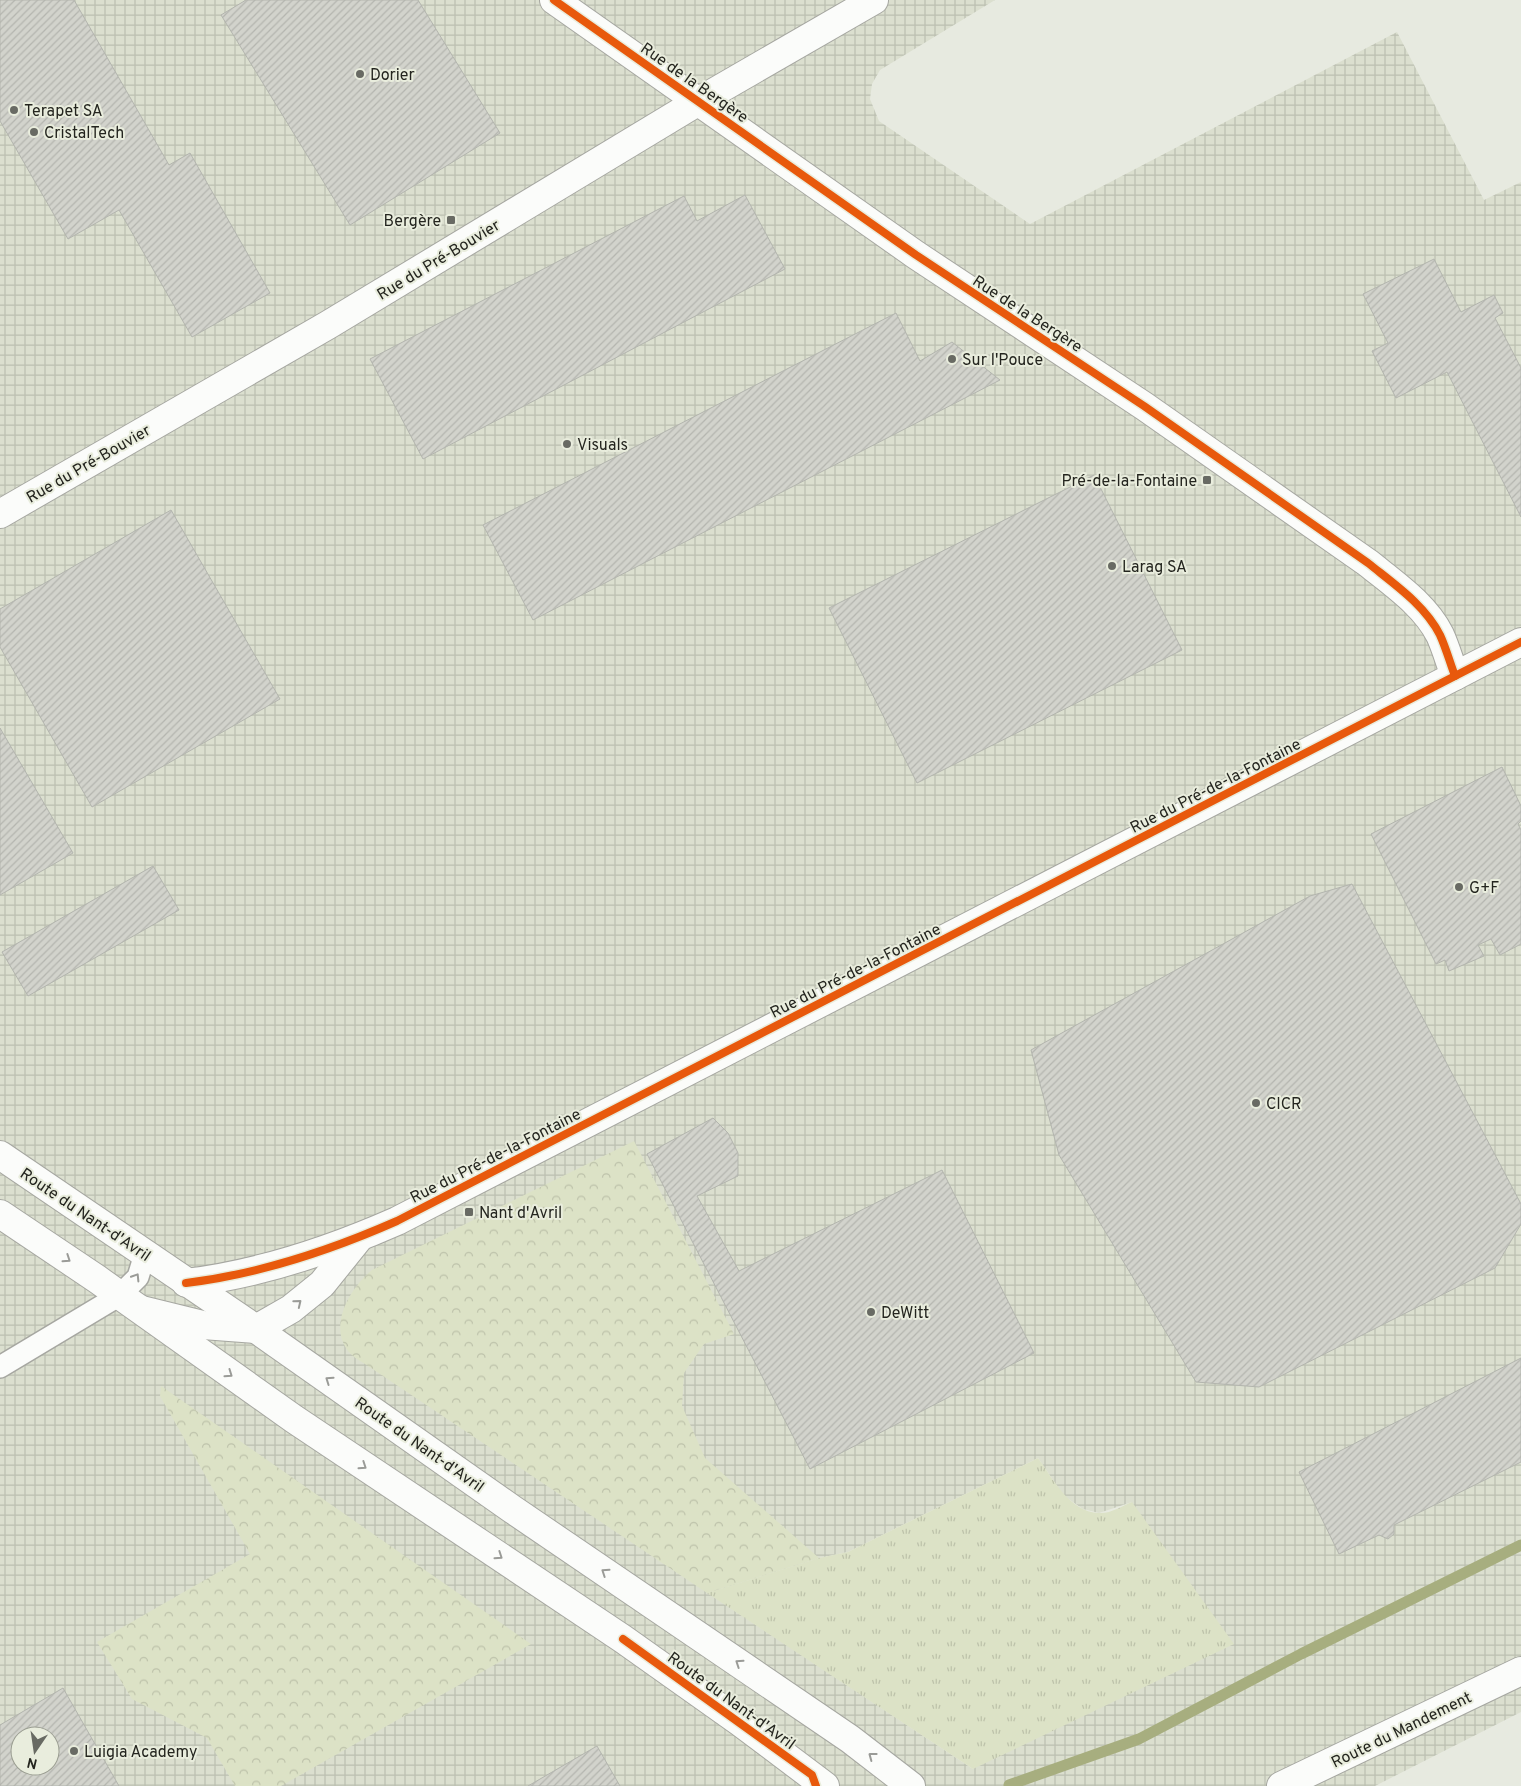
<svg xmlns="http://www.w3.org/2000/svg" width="1521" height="1786" font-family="Overpass,sans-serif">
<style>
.industrial{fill:url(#industrial-grid);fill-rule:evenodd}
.grass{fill:url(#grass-tufts)}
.park{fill:url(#park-crowns)}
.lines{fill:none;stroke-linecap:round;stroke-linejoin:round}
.stream{stroke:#a7ae7f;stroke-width:11}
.building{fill:url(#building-hatch);stroke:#b3b5ae;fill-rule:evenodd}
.service-casing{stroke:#a6a7a1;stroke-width:24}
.minor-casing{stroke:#a6a7a1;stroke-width:30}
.secondary-casing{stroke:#a6a7a1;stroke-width:30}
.service{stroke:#fbfcfa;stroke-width:21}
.minor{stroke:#fbfcfa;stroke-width:28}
.secondary{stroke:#fbfcfa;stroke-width:28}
.cycleway-casing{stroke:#e9eddd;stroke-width:11}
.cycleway{stroke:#e8590c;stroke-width:8}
.oneway{stroke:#9a9b97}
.poi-dot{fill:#686a63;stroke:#e9eddd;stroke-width:2}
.labels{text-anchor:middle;stroke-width:4;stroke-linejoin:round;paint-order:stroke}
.poi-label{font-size:16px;fill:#24251f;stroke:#e9eddd;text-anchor:start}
.street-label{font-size:16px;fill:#24251f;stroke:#e9eddd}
</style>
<defs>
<pattern id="industrial-grid" width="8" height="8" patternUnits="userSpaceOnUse" patternTransform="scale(1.25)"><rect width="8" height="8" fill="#dbdfcf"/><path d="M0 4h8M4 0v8" fill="none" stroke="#bcbfb1"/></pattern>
<pattern id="grass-tufts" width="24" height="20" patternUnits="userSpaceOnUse" patternTransform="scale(1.25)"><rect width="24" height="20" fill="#dce2c6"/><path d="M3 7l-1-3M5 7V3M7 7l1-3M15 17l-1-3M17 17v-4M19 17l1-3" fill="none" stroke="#bdc2aa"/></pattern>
<pattern id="park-crowns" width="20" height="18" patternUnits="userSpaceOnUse" patternTransform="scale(1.25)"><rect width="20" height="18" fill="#dce2c6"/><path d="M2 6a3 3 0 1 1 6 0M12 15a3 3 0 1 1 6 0" fill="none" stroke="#bdc2aa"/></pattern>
<pattern id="building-hatch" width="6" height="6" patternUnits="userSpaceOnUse" patternTransform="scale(1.25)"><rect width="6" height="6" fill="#d2d3cc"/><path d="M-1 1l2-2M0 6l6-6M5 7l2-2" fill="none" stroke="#b4b5af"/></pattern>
</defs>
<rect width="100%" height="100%" fill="#e7eae0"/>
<path class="industrial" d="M0 0H995L880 70 872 84 870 99 879 121 1030 224 1397 32 1484 200 1521 182V1712L1375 1786H0ZM1038 1458 1064 1496 1083 1509 1099 1513 1132 1502 973 1769 708 1593 819 1558 848 1552ZM20 1736H50V1766H20Z"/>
<path class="grass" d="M1038 1458C1053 1478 1069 1512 1099 1513 1110 1514 1122 1506 1132 1502L1234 1644 973 1769 707 1593 819 1558 848 1552Z"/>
<g class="park">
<path d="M634 1141 734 1334 704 1344 684 1373 682 1406 705 1458 819 1558 707 1593 365 1364C360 1361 353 1357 349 1352 327 1326 351 1287 372 1270Z"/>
<path d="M161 1386 531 1644 281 1786H235L207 1738 132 1699 97 1642 250 1554 160 1396Z"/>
</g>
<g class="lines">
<path class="stream" d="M1009 1785 1139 1739 1301 1654 1521 1545"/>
</g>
<g class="building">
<path d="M0 0H74L169 165 190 153 270 293 192 337 119 210 68 239 0 121Z"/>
<path d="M246 0H418L500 133 350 225 221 15Z"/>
<path d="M745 195 785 269 423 459 370 359 684 196 697 221Z"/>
<path d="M1434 259 1461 312 1494 295 1503 313 1495 318 1521 368V517L1447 372 1396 398 1372 351 1388 343 1363 294Z"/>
<path d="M896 313 920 361 952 342 1000 380 533 620 483 525Z"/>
<path d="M1094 475 1182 650 917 783 829 608Z"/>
<path d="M171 510 280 699 92 807 0 647V609Z"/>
<path d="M0 728 73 853 0 895Z"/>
<path d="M1502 767 1521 806V821L1518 824 1521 830V944L1500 955 1491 939 1478 945 1484 956 1449 971 1445 960 1436 964 1371 834Z"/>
<path d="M153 866 179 910 28 996 2 952Z"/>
<path d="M1352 884 1521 1204V1224L1495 1268 1259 1387 1196 1382 1059 1155 1031 1050 1310 896Z"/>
<path d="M713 1118 728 1133 738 1153V1176L697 1196 739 1271 942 1170 1034 1353 810 1469 647 1154Z"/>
<path d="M1521 1358V1462L1394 1525V1534L1388 1539 1379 1535 1339 1554 1299 1472Z"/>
<path d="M63 1688 119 1786H0V1725ZM20 1736H50V1766H20Z"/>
<path d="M597 1746 620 1786H528Z"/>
</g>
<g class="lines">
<defs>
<path id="service" d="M0 1367 120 1295 138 1277 145 1254"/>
<g id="minor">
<path d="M554 0 916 255 1144 406 1368 563C1394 584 1425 605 1440 635 1446 648 1450 663 1455 676"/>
<path d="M0 514 328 325 699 101 874 0"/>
<path d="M186 1283C260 1274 329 1251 397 1221L1521 642"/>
<path d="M142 1310 203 1325 256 1329 291 1309 322 1284 359 1238"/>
</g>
<g id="secondary">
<path d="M0 1155 256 1329 512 1509 850 1739 911 1786"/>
<path d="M0 1214 97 1279 294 1419 623 1639 740 1722 825 1786"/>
<path d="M1281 1786 1521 1671"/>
</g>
</defs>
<use href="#service" class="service-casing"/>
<use href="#minor" class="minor-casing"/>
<use href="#secondary" class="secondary-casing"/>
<use href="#service" class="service"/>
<use href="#minor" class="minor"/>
<use href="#secondary" class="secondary"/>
<defs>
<g id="cycleway">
<path d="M554 0 916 255 1144 406 1368 563C1394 584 1425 605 1440 635 1446 648 1450 663 1455 676"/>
<path d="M186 1283C260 1274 329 1251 397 1221L1521 642"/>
<path d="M623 1639 812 1775 816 1786"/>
</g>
</defs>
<use href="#cycleway" class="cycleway-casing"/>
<use href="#cycleway" class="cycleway"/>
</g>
<defs><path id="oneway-chevron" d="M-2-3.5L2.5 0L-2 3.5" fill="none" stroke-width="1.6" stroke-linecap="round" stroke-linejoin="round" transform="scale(1.25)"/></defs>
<g class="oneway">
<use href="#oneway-chevron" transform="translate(67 1259) rotate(34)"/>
<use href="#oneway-chevron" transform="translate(136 1277) rotate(-58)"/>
<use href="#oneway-chevron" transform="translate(298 1303) rotate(-39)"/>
<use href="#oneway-chevron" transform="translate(229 1374) rotate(35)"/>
<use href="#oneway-chevron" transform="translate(329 1380) rotate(-145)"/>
<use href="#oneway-chevron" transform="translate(363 1466) rotate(34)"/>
<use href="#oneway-chevron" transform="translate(499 1556) rotate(34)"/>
<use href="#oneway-chevron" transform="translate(605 1572) rotate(-146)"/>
<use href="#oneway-chevron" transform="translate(739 1663) rotate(-146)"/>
<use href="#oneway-chevron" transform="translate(872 1756) rotate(-143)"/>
</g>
<g class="poi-dot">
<circle cx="360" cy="74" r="5"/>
<circle cx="14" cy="110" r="5"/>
<circle cx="34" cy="132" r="5"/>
<rect x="446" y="215" width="10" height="10" rx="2.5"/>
<circle cx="952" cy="359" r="5"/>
<circle cx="567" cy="444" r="5"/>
<rect x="1202" y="475" width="10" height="10" rx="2.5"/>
<circle cx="1112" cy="566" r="5"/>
<circle cx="1459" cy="887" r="5"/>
<circle cx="1256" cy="1103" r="5"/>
<rect x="464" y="1207" width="10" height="10" rx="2.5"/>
<circle cx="871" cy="1312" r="5"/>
<circle cx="74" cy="1751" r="5"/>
</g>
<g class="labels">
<g class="poi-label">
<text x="370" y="80">Dorier</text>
<text x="24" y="116">Terapet SA</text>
<text x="44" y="138">CristalTech</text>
<text x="441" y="226" text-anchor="end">Bergère</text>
<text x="962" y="365">Sur l'Pouce</text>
<text x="577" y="450">Visuals</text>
<text x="1197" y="486" text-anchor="end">Pré-de-la-Fontaine</text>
<text x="1122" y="572">Larag SA</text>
<text x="1469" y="893">G+F</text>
<text x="1266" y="1109">CICR</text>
<text x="479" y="1218">Nant d'Avril</text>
<text x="881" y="1318">DeWitt</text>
<text x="84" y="1757">Luigia Academy</text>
</g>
<g class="street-label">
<text transform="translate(695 82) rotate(35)" y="6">Rue de la Bergère</text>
<text transform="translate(438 259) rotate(-31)" y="6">Rue du Pré-Bouvier</text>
<text transform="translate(1028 313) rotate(33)" y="6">Rue de la Bergère</text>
<text transform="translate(88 463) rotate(-30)" y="6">Rue du Pré-Bouvier</text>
<text transform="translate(1215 785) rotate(-27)" y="6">Rue du Pré-de-la-Fontaine</text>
<text transform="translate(855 970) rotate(-27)" y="6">Rue du Pré-de-la-Fontaine</text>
<text transform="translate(495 1155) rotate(-27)" y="6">Rue du Pré-de-la-Fontaine</text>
<text transform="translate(86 1214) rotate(34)" y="6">Route du Nant-d'Avril</text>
<text transform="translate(420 1444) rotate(35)" y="6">Route du Nant-d'Avril</text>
<text transform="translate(732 1700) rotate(36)" y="6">Route du Nant-d'Avril</text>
<text transform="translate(1401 1729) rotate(-26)" y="6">Route du Mandement</text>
</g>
</g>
<g transform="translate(35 1751) rotate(193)"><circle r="24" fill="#e9eddd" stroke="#9a9d91"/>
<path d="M0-4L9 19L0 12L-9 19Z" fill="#686a63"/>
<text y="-8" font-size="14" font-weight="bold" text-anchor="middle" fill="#24251f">N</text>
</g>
</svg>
